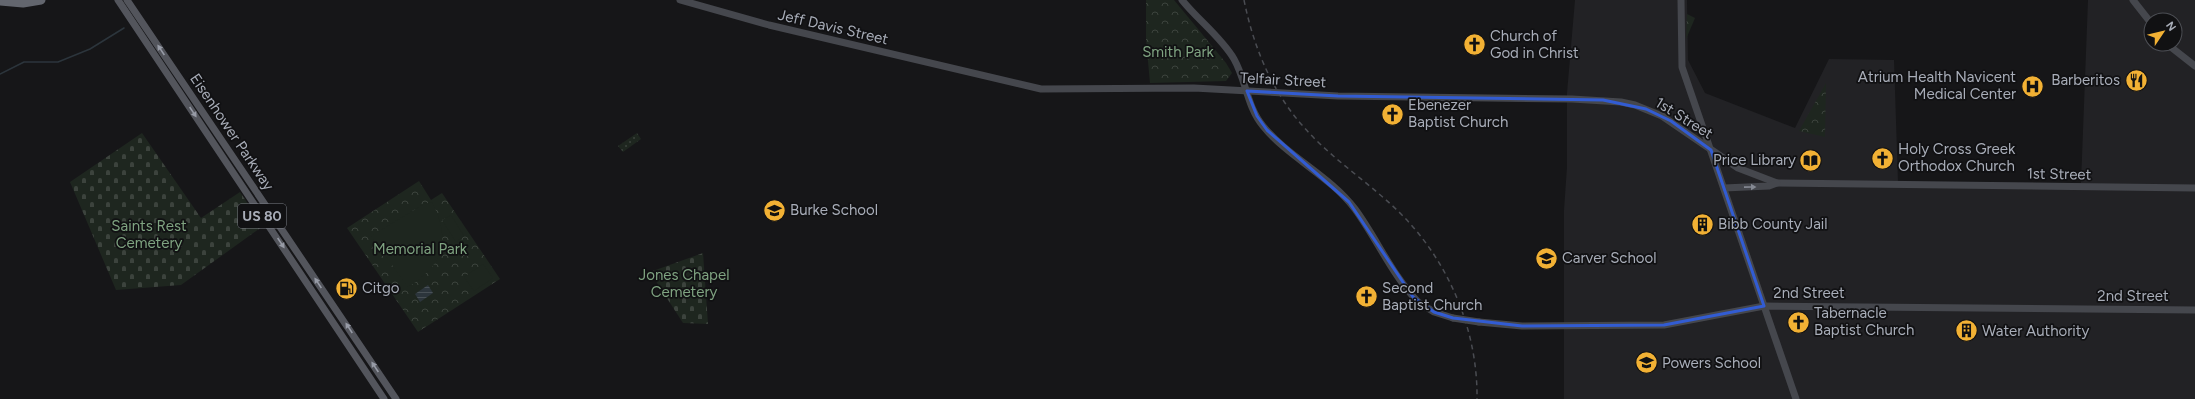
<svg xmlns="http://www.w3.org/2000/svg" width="2195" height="399" font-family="Figtree,sans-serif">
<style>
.built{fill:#222225;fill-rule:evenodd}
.cemetery{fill:url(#cemetery-stones)}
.park{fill:url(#park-crowns)}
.garden{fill:url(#garden-dots)}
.pitch{fill:#1e261f}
.water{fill:url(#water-rules)}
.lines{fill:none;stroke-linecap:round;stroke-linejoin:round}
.stream{stroke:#2c353c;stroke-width:1.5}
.secondary{stroke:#45474d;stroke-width:7}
.primary{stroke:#53555c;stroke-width:7}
.highway{stroke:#63666e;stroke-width:9}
.rail{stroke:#4a4c52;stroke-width:1.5;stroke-dasharray:5 4;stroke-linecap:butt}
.secondary-bridge{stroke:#45474d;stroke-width:7}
.oneway{fill:#979ba6}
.oneway2{fill:#858993}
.marked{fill:none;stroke:#325cd3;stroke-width:3;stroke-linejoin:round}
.labels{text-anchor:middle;stroke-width:3.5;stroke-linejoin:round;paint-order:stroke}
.shield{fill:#111113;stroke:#7b7e86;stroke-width:1}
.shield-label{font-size:14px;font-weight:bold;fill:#a8adb8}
.street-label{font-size:15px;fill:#a8adb8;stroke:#111113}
.poi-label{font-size:15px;fill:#a8adb8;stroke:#111113;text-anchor:start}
.park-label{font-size:15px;fill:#7fa381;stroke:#111113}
</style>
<defs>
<pattern id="cemetery-stones" width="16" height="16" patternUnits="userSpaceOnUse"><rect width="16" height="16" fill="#1e261f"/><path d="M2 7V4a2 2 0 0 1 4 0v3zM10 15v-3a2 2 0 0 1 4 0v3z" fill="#3c433d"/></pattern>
<pattern id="park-crowns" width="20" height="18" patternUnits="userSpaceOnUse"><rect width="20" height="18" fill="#1e261f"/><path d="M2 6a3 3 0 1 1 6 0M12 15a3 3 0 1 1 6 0" fill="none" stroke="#3c433d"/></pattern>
<pattern id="garden-dots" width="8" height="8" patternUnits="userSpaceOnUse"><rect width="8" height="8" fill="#1e261f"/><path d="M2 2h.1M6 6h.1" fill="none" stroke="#3c433d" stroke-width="1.8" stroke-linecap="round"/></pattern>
<pattern id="water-rules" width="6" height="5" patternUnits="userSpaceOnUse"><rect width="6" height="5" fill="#2c353c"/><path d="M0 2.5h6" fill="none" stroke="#485056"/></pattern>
</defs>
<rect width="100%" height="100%" fill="#161618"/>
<path class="built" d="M1575 0H1687L1688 60 1705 93 1795 128 1829 59 1894 60 1898 182 2081 183 2088 0H2195V399H1564V210L1567 167V93ZM2151 20H2175V44H2151Z"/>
<g class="cemetery">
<path d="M142 133 201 218 240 192 263 226 181 285 116 290 70 182Z"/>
<path d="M703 253 708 324 683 323 650 272Z"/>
</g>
<g class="park">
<path d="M1146 0H1174L1226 63 1232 73 1226 81 1150 83 1146 39Z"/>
<path d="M1687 14 1695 18 1686 39Z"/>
<path d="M1826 83 1825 137 1799 131Z"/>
<path d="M419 181 431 200 442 193 500 279 418 332 347 228Z"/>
</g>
<path class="garden" d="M637 133 641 139 623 152 618 146Z"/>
<g class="pitch">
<path d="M432 202C451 240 444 265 408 287L371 236 424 204Z"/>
<path d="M451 215 464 236 456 242 442 220Z"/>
<path d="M483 264 493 278 474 291 464 277Z"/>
</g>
<path class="water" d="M428 285 433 293 420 302 415 294Z"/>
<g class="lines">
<path class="stream" d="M0 74 24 62H58L90 49 124 28"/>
<g class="secondary">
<path d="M680 0 769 25 1041 89 1194 88 1338 96 1572 99 1621 102 1635 105 1662 116 1738 168 1777 183 2195 188"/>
<path d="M1182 0C1198 20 1221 37 1234 59 1246 80 1247 107 1263 126 1289 158 1329 175 1355 209 1377 239 1392 275 1418 302L1434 312 1453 318"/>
<path d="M1681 0 1682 67 1796 399"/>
<path d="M2133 0 2151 23"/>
<path d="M2167 44 2195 66"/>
<path d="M1724 188 1769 186 1777 183"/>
<path d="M1479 322 1522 326 1664 325 1764 306 2195 310"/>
</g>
<g class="primary">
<path d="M118 0 384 399"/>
<path d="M127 0 396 399"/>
</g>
<path class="highway" d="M0 1 23 3 41 0"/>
<path class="rail" d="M1244 0C1253 45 1271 90 1302 125 1331 159 1369 182 1401 214 1449 262 1478 331 1477 399"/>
<path class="secondary-bridge" d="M1453 318 1479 322"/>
</g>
<defs><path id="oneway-solid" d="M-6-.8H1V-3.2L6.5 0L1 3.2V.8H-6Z"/></defs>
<g class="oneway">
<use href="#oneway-solid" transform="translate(161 50) rotate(-124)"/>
<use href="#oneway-solid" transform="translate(193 112) rotate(56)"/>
<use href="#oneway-solid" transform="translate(281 243) rotate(56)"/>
<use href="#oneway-solid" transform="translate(318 283) rotate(-124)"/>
<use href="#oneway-solid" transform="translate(349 328) rotate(-123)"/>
<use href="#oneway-solid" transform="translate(375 367) rotate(-124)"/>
</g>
<use class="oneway2" href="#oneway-solid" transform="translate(1750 187) rotate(-1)"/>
<path class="marked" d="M1247 91 1338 96 1603 100 1646 109 1671 121 1711 150 1764 306 1664 325 1522 326 1453 318 1434 312 1413 297 1349 202 1267 130 1257 116Z"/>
<defs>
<symbol id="church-disc" viewBox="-11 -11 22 22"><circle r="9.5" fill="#f2b134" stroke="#111113"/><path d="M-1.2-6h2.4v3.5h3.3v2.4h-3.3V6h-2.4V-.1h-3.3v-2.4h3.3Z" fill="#111"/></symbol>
<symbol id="restaurant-disc" viewBox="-11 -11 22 22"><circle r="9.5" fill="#f2b134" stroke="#111113"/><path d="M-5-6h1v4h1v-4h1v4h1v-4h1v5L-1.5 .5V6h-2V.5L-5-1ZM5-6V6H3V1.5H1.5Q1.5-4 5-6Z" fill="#111"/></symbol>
<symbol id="hospital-disc" viewBox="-11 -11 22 22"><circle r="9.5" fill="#f2b134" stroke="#111113"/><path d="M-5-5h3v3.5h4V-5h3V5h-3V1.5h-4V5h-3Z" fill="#111"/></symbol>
<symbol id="library-disc" viewBox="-11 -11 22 22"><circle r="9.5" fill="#f2b134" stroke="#111113"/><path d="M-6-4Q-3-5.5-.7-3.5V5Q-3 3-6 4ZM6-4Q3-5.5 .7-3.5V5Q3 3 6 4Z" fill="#111"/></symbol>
<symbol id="school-disc" viewBox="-11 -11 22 22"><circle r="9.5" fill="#f2b134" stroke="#111113"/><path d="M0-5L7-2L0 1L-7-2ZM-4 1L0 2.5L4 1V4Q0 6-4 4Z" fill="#111"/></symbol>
<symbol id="building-disc" viewBox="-11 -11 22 22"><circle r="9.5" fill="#f2b134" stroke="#111113"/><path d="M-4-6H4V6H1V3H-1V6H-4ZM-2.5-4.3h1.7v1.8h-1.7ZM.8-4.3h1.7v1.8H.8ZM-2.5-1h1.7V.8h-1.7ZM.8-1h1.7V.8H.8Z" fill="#111"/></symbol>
<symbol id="fuel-disc" viewBox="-11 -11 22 22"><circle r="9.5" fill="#f2b134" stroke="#111113"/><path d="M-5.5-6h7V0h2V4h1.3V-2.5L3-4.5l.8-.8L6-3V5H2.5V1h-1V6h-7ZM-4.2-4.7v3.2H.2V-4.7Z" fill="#111"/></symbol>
</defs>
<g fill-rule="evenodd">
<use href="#church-disc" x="1462" y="32" width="25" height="25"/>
<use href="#restaurant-disc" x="2124" y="68" width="25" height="25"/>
<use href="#hospital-disc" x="2020" y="74" width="25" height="25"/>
<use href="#church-disc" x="1380" y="102" width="25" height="25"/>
<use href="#church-disc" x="1870" y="146" width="25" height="25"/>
<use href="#library-disc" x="1798" y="148" width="25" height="25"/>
<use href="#school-disc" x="762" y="198" width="25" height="25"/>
<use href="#building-disc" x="1690" y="212" width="25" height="25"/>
<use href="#school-disc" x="1534" y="246" width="25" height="25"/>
<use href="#fuel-disc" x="334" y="276" width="25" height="25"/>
<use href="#church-disc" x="1354" y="284" width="25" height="25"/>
<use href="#church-disc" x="1786" y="310" width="25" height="25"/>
<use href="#building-disc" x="1954" y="318" width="25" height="25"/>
<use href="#school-disc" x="1634" y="350" width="25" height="25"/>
</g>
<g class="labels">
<rect class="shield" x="238" y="204" width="48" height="24" rx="3"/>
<g class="shield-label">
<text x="262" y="221">US 80</text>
</g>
<g class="street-label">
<text transform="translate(833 27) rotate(13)" y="5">Jeff Davis Street</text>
<text transform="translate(1283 80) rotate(3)" y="5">Telfair Street</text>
<text transform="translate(1684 118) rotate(32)" y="5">1st Street</text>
<text transform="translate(232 132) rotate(56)" y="5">Eisenhower Parkway</text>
<text transform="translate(2059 174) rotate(1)" y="5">1st Street</text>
<text x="1809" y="298">2nd Street</text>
<text x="2133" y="301">2nd Street</text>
</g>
<g class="poi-label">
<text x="1490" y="41">Church of<tspan x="1490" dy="17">God in Christ</tspan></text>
<text x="2016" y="82" text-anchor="end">Atrium Health Navicent<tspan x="2016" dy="17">Medical Center</tspan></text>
<text x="2120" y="85" text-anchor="end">Barberitos</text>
<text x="1408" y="110">Ebenezer<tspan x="1408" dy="17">Baptist Church</tspan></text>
<text x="1898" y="154">Holy Cross Greek<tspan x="1898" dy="17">Orthodox Church</tspan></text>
<text x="1796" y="165" text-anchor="end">Price Library</text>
<text x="790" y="215">Burke School</text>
<text x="1718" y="229">Bibb County Jail</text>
<text x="1562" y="263">Carver School</text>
<text x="362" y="293">Citgo</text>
<text x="1382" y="293">Second<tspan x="1382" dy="17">Baptist Church</tspan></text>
<text x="1814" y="318">Tabernacle<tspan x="1814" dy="17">Baptist Church</tspan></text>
<text x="1982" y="336">Water Authority</text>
<text x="1662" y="368">Powers School</text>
</g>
<g class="park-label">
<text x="1178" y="57">Smith Park</text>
<text x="149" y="231">Saints Rest<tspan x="149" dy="17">Cemetery</tspan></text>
<text x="420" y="254">Memorial Park</text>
<text x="684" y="280">Jones Chapel<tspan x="684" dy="17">Cemetery</tspan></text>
</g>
</g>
<g transform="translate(2163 32) rotate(55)"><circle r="19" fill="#111113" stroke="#4d4f55"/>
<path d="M0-3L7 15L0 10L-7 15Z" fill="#f2b134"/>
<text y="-6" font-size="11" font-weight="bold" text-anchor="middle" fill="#a8adb8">N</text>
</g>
</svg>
